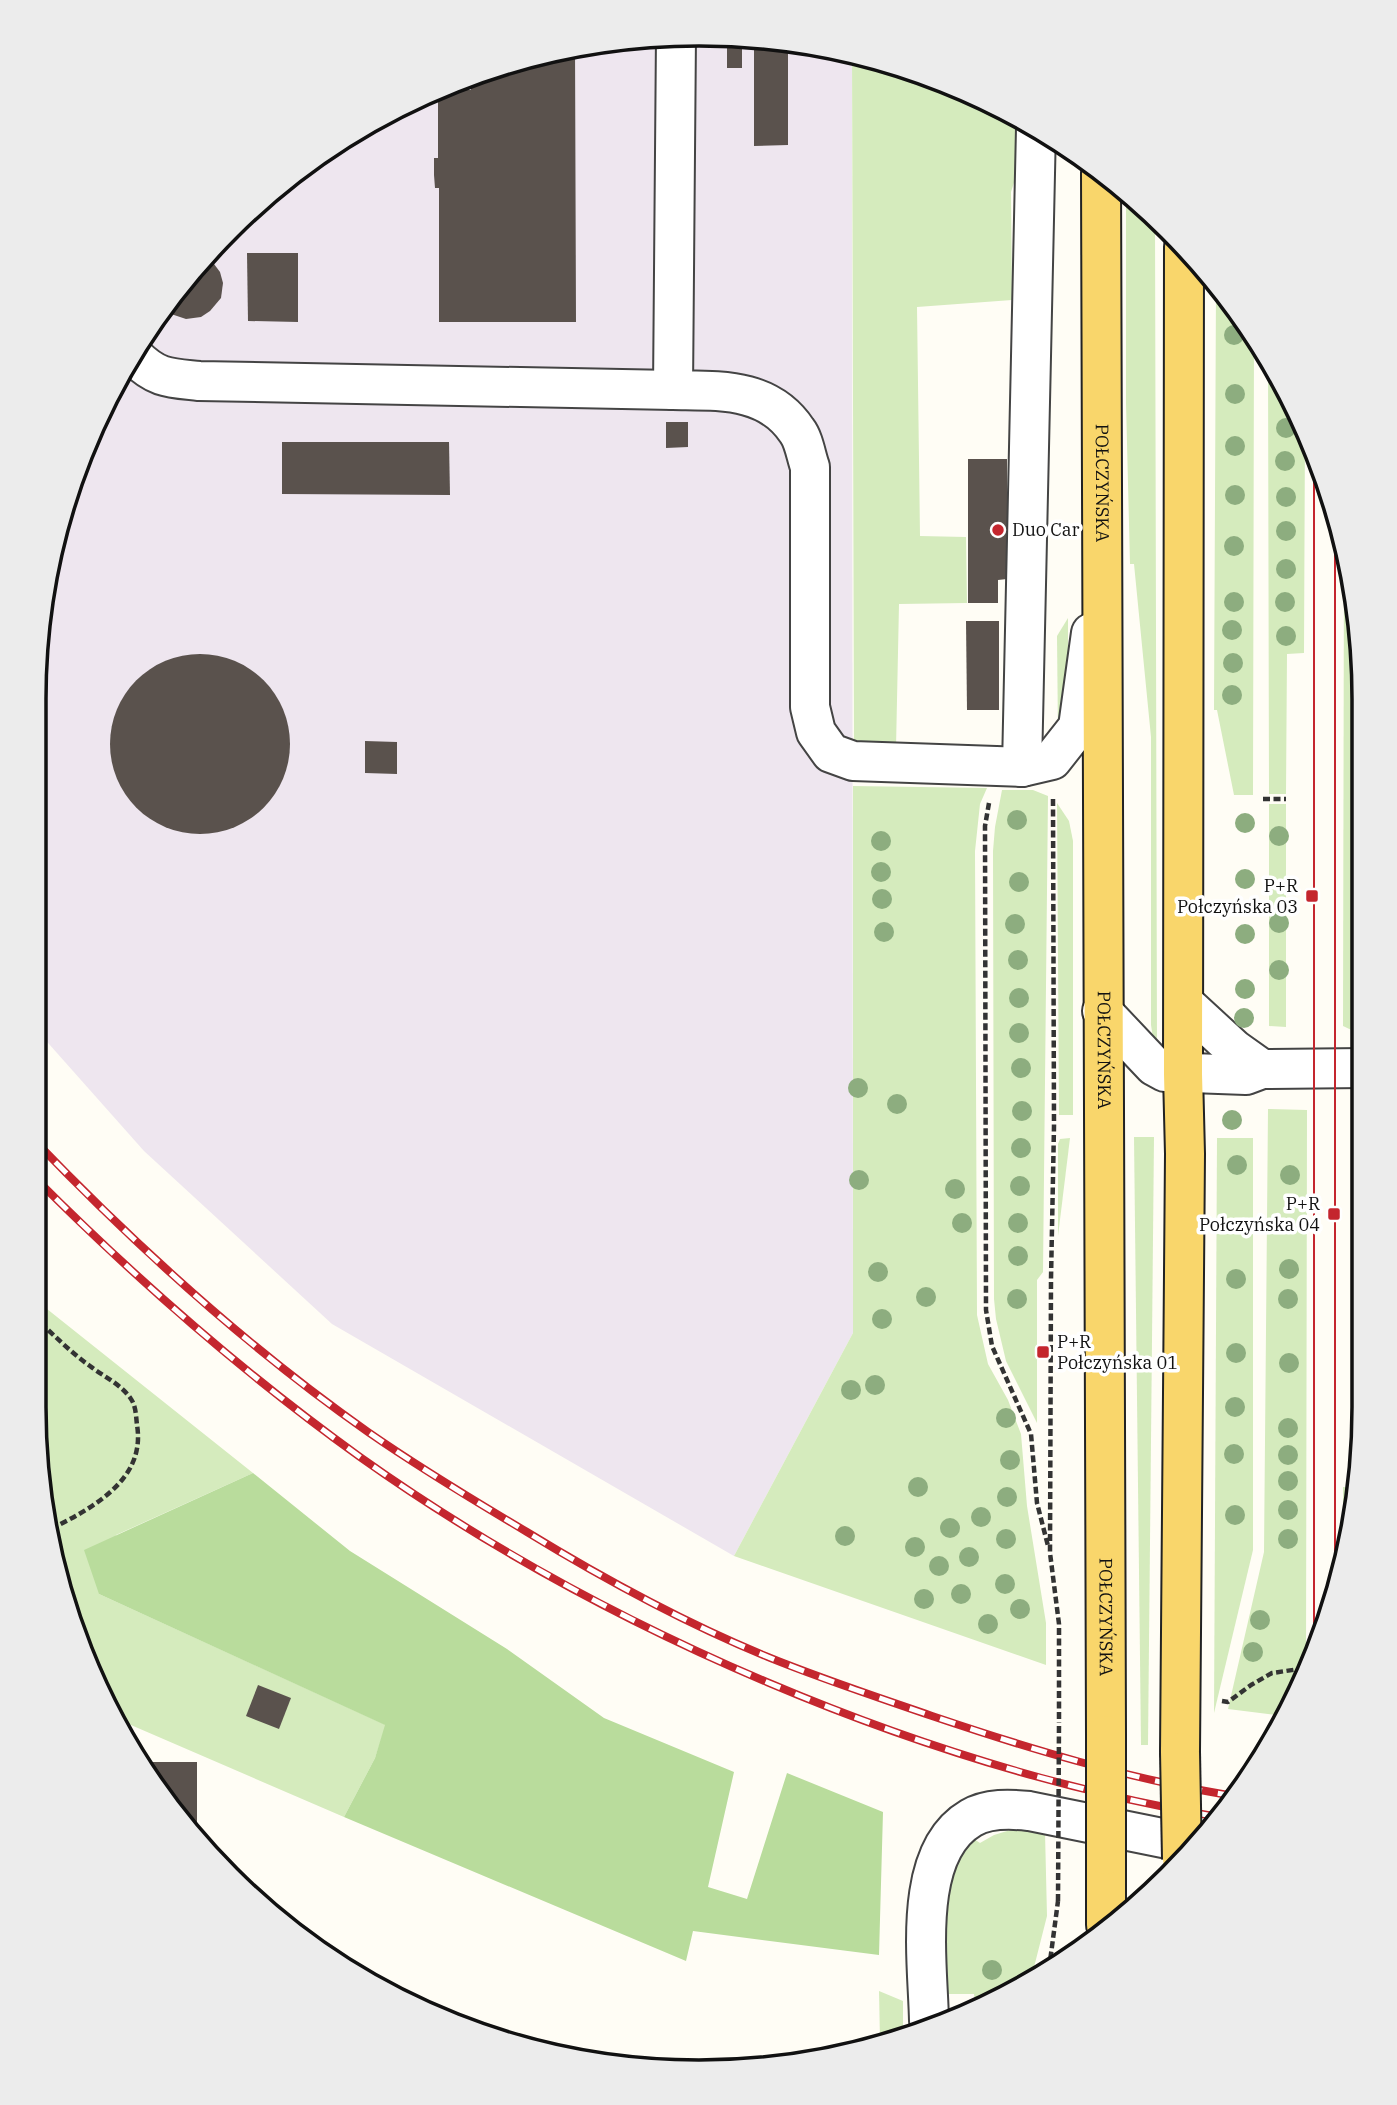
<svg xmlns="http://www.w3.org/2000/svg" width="1397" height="2105" font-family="'IBM Plex Serif',serif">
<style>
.industrial{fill:#eee6ef}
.green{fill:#d5ebbd}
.forest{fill:#b9dc9c}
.building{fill:#5a524d}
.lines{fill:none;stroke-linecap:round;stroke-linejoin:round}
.minor-casing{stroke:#444;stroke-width:42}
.major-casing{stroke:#222;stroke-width:42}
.path{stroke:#333;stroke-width:4.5;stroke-dasharray:7 3.5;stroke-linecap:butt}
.minor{stroke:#fff;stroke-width:38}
.major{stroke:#f9d66b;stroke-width:38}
.tram{stroke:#c4262e;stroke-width:2}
.rail-casing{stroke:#c4262e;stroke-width:8}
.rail{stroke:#fff;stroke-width:5;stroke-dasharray:16;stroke-linecap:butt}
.major-bridge-casing{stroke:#222;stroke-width:42;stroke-linecap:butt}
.path-bridge{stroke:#333;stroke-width:4.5;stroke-dasharray:7 3.5;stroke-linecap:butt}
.major-bridge{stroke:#f9d66b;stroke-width:38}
.tree{fill:#8dad7f}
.poi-dot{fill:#c4262e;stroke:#fff;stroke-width:2.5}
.labels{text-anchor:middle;stroke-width:7;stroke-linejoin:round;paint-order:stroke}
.street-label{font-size:18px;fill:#111;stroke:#fff}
.poi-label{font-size:18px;fill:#111;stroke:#fff;text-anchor:start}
.rim{fill:none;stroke:#111;stroke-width:3.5}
</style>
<rect width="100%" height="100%" fill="#fffdf5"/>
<path class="industrial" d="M698 33 828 46 852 53 853 1333 734 1556 332 1324 144 1151 33 1026V699L46 569 102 404 228 228 329 146 444 84 568 46Z"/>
<g class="green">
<path d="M852 53 953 84 1019 119V167L1011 192 1012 300 917 307 920 536 966 537 967 603 899 604 896 748 854 742Z"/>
<path d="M1126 193 1155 217 1157 1048 1154 1044 1151 1025V737L1134 564H1130L1126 403Z"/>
<path d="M1216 286 1254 334 1253 795H1234L1217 710H1214Z"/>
<path d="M1268 359 1305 428 1304 653 1287 654 1286 794H1269Z"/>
<path d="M1344 546 1351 568 1364 699V1036L1343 1026Z"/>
<path d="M1068 618V679L1058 735 1057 636Z"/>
<path d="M853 786 987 788 980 804 975 851 977 1315 988 1364 1008 1400 1021 1434 1027 1506 1046 1623V1665L734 1556 853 1333Z"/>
<path d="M1002 790H1033L1048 796 1043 1272 1037 1280V1423L1006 1361 996 1319 994 1299 993 851 995 827Z"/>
<path d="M1057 803 1069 821 1073 841V1115H1059Z"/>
<path d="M1269 804H1286V1027L1269 1026Z"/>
<path d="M1361 1102H1364V1406L1360 1441Z"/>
<path d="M1268 1109 1307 1110 1306 1668 1295 1701 1284 1716 1228 1709 1264 1552Z"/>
<path d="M1134 1137H1154L1148 1745H1141Z"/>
<path d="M1070 1138 1058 1236V1144L1060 1139Z"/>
<path d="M1217 1138H1253V1550L1214 1713Z"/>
<path d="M33 1295 42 1305 253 1473 116 1535 99 1594 386 1725 375 1758 344 1817 117 1719 68 1620 33 1406Z"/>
<path d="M1343 1487 1356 1488 1351 1536 1343 1559Z"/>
<path d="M1017 1828 1045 1832 1047 1916 1030 1983 975 2004 974 1994H948C948 1946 935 1874 974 1839L980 1843 994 1835Z"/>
<path d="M879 1991 903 2001V2031L880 2040Z"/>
</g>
<path class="forest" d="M253 1473 350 1551 507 1649 604 1718 734 1772 708 1887 747 1899 787 1773 883 1812 879 1955 693 1931 686 1961 344 1817 375 1758 385 1725 99 1594 84 1550Z"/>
<g class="building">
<path d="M754 39 788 42V145L754 146Z"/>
<path d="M575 45 576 322H439V188H435L434 175V158H438V90H471V76Z"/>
<rect x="727" y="48" width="15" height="20"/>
<path d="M247 253H298V322L248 321Z"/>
<path d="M208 256 220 272 223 283 221 298 210 311 201 317 186 319 171 314 168 312Z"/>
<path d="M666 422H688V447L666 448Z"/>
<path d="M282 442H449L450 495 282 494Z"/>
<path d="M968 459H1007V579L998 580V603H968Z"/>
<path d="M966 621H999V710H967Z"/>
<circle cx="200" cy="744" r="90"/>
<path d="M365 741 397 742V774L365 773Z"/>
<path d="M258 1685 291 1698 279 1729 246 1716Z"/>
<path d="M138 1762H197V1831L146 1776Z"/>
</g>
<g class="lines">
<defs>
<g id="minor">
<path d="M676 35 673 390C718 391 768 387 797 431 804 440 806 456 810 467V707L816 732 831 753 853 761 1022 767 1052 760 1078 727 1091 633"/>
<path d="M135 357C157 379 170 378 199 381L673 390"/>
<path d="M1022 767 1036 128"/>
<path d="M1184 1003 1234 1049 1262 1069"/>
<path d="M1102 1011 1154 1066 1165 1072 1246 1075 1262 1069 1364 1068"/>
<path d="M929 2021C928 1963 911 1853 971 1818 988 1808 1010 1809 1029 1811L1192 1844"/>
</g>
<g id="major">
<path id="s1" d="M1101 173 1106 1735"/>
<path d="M1180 1752 1185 1154 1183 1074 1184 247"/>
<path d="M1106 1855V1925"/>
</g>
</defs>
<use href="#minor" class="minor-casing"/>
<use href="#major" class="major-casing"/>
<g class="path">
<path d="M1053 799 1054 1126 1051 1279 1050 1553 1059 1624V1723"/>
<path d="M1263 799H1286"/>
<path d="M989 803 985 826 986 1310 992 1346 1031 1434 1037 1503 1048 1546"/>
<path d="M33 1316C52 1333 70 1352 90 1366 104 1377 121 1384 131 1399 136 1406 136 1417 137 1425 146 1479 94 1507 53 1528"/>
<path d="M1355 1488V1494"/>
<path d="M1222 1701 1228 1702 1251 1685 1272 1673 1306 1668"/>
<path d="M1049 1969 1058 1901"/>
</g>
<use href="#minor" class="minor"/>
<use href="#major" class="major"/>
<g class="tram">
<path d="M1314 447V1645"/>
<path d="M1335 1583V517"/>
</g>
<defs>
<g id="rail">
<path d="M33 1139C136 1246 247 1347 368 1432 420 1468 473 1500 527 1532 604 1579 685 1623 768 1657 822 1679 877 1697 932 1716 1030 1749 1126 1778 1228 1795"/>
<path d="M33 1176C135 1278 243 1373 360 1457 602 1629 920 1766 1213 1816"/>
</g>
</defs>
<use href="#rail" class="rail-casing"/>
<use href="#rail" class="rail"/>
<defs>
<g id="major-bridge">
<path d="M1180 1752 1182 1859"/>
<path d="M1106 1855V1735"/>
</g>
</defs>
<use href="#major-bridge" class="major-bridge-casing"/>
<path class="path-bridge" d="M1058 1901 1059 1723"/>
<use href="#major-bridge" class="major-bridge"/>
</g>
<g class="tree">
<circle cx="1234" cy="335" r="10"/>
<circle cx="1235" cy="394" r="10"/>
<circle cx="1286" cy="428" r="10"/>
<circle cx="1235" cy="446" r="10"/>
<circle cx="1285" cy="461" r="10"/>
<circle cx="1235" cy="495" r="10"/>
<circle cx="1286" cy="497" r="10"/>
<circle cx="1286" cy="531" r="10"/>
<circle cx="1234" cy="546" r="10"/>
<circle cx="1286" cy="569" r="10"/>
<circle cx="1234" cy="602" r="10"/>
<circle cx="1285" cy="602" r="10"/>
<circle cx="1232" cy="630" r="10"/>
<circle cx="1286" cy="636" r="10"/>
<circle cx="1233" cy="663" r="10"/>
<circle cx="1232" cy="695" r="10"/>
<circle cx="1017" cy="820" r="10"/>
<circle cx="1245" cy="823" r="10"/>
<circle cx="1279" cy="836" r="10"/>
<circle cx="881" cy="841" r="10"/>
<circle cx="881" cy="872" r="10"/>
<circle cx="1245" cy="879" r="10"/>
<circle cx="1019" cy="882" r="10"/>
<circle cx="882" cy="899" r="10"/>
<circle cx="1279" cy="923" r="10"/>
<circle cx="1015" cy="924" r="10"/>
<circle cx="884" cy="932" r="10"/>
<circle cx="1245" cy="934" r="10"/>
<circle cx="1018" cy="960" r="10"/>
<circle cx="1279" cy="970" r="10"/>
<circle cx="1245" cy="989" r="10"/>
<circle cx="1019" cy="998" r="10"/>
<circle cx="1244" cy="1018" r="10"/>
<circle cx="1019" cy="1033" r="10"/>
<circle cx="1021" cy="1068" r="10"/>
<circle cx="858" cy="1088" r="10"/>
<circle cx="897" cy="1104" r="10"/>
<circle cx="1022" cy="1111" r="10"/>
<circle cx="1232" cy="1120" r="10"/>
<circle cx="1021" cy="1148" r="10"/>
<circle cx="1237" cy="1165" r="10"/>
<circle cx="1290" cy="1175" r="10"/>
<circle cx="859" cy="1180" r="10"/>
<circle cx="1020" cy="1186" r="10"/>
<circle cx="955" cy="1189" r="10"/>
<circle cx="962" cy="1223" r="10"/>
<circle cx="1018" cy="1223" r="10"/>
<circle cx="1018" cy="1256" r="10"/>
<circle cx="1289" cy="1269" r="10"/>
<circle cx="878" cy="1272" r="10"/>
<circle cx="1236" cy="1279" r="10"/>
<circle cx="926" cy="1297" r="10"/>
<circle cx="1017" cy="1299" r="10"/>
<circle cx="1288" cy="1299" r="10"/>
<circle cx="882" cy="1319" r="10"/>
<circle cx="1236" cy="1353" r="10"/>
<circle cx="1289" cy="1363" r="10"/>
<circle cx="875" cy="1385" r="10"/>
<circle cx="851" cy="1390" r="10"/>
<circle cx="1235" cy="1407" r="10"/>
<circle cx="1006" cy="1418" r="10"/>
<circle cx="1288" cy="1428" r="10"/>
<circle cx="1234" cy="1454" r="10"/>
<circle cx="1288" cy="1455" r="10"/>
<circle cx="1010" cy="1460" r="10"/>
<circle cx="1288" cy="1481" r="10"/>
<circle cx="918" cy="1487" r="10"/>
<circle cx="1007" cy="1497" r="10"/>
<circle cx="1288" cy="1510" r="10"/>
<circle cx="1235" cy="1515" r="10"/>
<circle cx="981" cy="1517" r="10"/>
<circle cx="950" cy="1528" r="10"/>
<circle cx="845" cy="1536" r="10"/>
<circle cx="1006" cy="1539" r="10"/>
<circle cx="1288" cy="1539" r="10"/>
<circle cx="915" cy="1547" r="10"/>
<circle cx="969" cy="1557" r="10"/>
<circle cx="939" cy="1566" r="10"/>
<circle cx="1005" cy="1584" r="10"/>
<circle cx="961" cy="1594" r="10"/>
<circle cx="924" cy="1599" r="10"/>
<circle cx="1020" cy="1609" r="10"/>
<circle cx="1260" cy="1620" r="10"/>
<circle cx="988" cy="1624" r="10"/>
<circle cx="1253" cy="1652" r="10"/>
<circle cx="992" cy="1970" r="10"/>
</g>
<g class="poi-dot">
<circle cx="998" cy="530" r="7"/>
<rect x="1305" y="889" width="14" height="14" rx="3.5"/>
<rect x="1327" y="1207" width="14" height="14" rx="3.5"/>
<rect x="1036" y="1345" width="14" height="14" rx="3.5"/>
</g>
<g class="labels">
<g class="street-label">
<text dy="6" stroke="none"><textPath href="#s1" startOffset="310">POŁCZYŃSKA</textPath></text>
<text dy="6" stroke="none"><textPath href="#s1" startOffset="877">POŁCZYŃSKA</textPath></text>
<text dy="6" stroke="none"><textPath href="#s1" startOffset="1444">POŁCZYŃSKA</textPath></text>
</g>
<g class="poi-label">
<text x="1012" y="536">Duo Car</text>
<text x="1298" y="892" text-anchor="end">P+R<tspan x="1298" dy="21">Połczyńska 03</tspan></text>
<text x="1320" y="1210" text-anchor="end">P+R<tspan x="1320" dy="21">Połczyńska 04</tspan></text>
<text x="1057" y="1348">P+R<tspan x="1057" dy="21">Połczyńska 01</tspan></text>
</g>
</g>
<path d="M0 0H1397V2105H0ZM699 46H699A653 653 0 0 1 1352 699V1407A653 653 0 0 1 699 2060H699A653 653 0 0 1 46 1407V699A653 653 0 0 1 699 46Z" fill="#ececec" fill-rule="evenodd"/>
<path class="rim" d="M699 46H699A653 653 0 0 1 1352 699V1407A653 653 0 0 1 699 2060H699A653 653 0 0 1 46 1407V699A653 653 0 0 1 699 46Z"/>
</svg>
